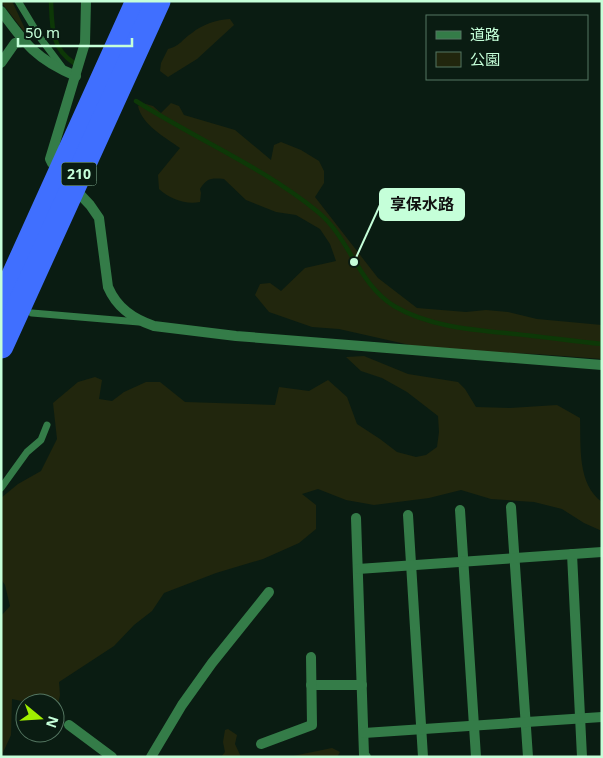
<svg xmlns="http://www.w3.org/2000/svg" width="603" height="758" font-family="'Noto Sans','Noto Sans JP',sans-serif">
<style>
.green{fill:#21260d}
.lines{fill:none;stroke-linecap:round;stroke-linejoin:round}
.stream{stroke:#0d3807;stroke-width:4.5}
.lane{stroke:#347c48;stroke-width:7}
.street{stroke:#347c48;stroke-width:10}
.highway{stroke:#406fff;stroke-width:25}
.labels{text-anchor:middle;stroke-width:5;stroke-linejoin:round;paint-order:stroke}
.shield{fill:#0a1c12;stroke:#8dbb9d;stroke-width:1}
.shield-label{font-size:14px;font-weight:bold;fill:#c5ffd9}
.leader{fill:none;stroke:#c5ffd9;stroke-width:2}
.callout-dot{fill:#c5ffd9;stroke:#0a1c12;stroke-width:2}
.callout{fill:#c5ffd9;stroke:#c5ffd9;stroke-width:2}
.callout-label{font-size:16px;text-anchor:middle;font-weight:bold;fill:#111}
</style>
<rect width="100%" height="100%" fill="#0a1c12"/>
<g class="green">
<path d="M12 1 26 31V34L1 2Z"/>
<path d="M230 19 234 25 197 59 168 77 160 71 161 63 168 49C182 45 181 40 192 33 203 24 216 20 230 19Z"/>
<path d="M142 103 153 106 161 113 171 103 179 106 184 115 235 130 271 160 274 145 281 142 301 150 319 161 324 171V183L315 197 378 278 417 308 466 312 486 310 508 312 537 319 602 325V359L536 354 432 350 339 329 312 327 269 312 255 295 260 284 270 283 281 291 305 268 336 261 330 244 320 229 296 215 276 212 246 200 224 179C211 178 207 178 200 189L201 193 200 202C186 205 170 199 159 189L158 175 180 148C165 137 142 125 138 106Z"/>
<path d="M364 356 408 374 458 382 465 389 476 407 510 408 557 405 580 418C581 446 577 484 602 502V531L584 523 562 509 534 502 491 499 461 490 429 498 374 505 346 500 318 489 302 494 316 505V529L299 543 263 559 216 573 164 593 152 611 134 625 114 646 59 682 60 695 57 709H55V703H31L12 699 11 735 1 757V616L10 606 5 585 1 579V498L18 484 41 471 57 439 53 403 78 382 95 377 102 380 99 399 112 401 124 392 146 382H160L185 402 275 405 279 387 309 391 328 380 347 397 357 424 380 439 397 452 416 457 426 455 437 447 439 432 438 416 407 392 382 378 361 371 346 357Z"/>
<path d="M228 729 237 735 235 744 241 757H221L225 752 223 742 225 730Z"/>
<path d="M332 748 340 752 337 757H288Z"/>
</g>
<g class="lines">
<g class="stream">
<path d="M51 1C52 27 51 48 74 63"/>
<path d="M136 101C196 139 263 167 318 212 349 237 358 284 394 306 429 327 475 330 515 334 544 337 573 341 602 344"/>
</g>
<g class="lane">
<path d="M18 1 41 39 62 67"/>
<path d="M32 313 139 322"/>
<path d="M1 488 27 452 41 440 47 425"/>
</g>
<g class="street">
<path d="M1 11C25 44 37 60 76 76"/>
<path d="M1 63 15 43 24 42"/>
<path d="M60 171 52 163 50 159 85 43 86 1"/>
<path d="M74 188 90 205 99 218 108 287C117 308 133 319 154 326L236 336 602 365"/>
<path d="M511 507 528 757"/>
<path d="M460 510 476 757"/>
<path d="M408 515 423 757"/>
<path d="M356 518 364 755 366 757"/>
<path d="M572 554 582 757"/>
<path d="M358 569 602 552"/>
<path d="M311 685H362"/>
<path d="M69 725 112 757"/>
<path d="M364 733 602 717"/>
<path d="M261 744 312 725 311 657"/>
<path d="M151 757 182 705 212 663 269 592"/>
</g>
<g class="highway">
<path d="M1 304 138 1"/>
<path d="M1 346 158 1"/>
</g>
</g>
<g class="labels">
<rect class="shield" x="61.5" y="162.5" width="35" height="23" rx="4"/>
<g class="shield-label">
<text x="79" y="179">210</text>
</g>
</g>
<path class="leader" d="M354 262L380 205"/>
<circle class="callout-dot" cx="354" cy="262" r="5"/>
<rect class="callout" x="380" y="189" width="84" height="31" rx="5"/>
<g class="callout-label">
<text x="422" y="210">享保水路</text>
</g>
<rect width="603" height="758" fill="none" stroke="#c5ffd9" stroke-width="5"/>
<rect x="426" y="15" width="162" height="65" fill="#0a1c12" stroke="#557762"/>
<rect x="436" y="31" width="25" height="8" fill="#347c48" stroke="#557762"/>
<text x="470" y="40" font-size="15" fill="#c5ffd9">道路</text>
<rect x="436" y="52" width="25" height="15" fill="#21260d" stroke="#557762"/>
<text x="470" y="65" font-size="15" fill="#c5ffd9">公園</text>
<g transform="translate(40 718) rotate(108)"><circle r="24" fill="#0a1c12" stroke="#557762"/>
<path d="M0-4L9 19L0 12L-9 19Z" fill="#a0f000"/>
<text y="-8" font-size="14" font-weight="bold" text-anchor="middle" fill="#c5ffd9">N</text>
</g>
<path d="M18 38v8h114v-8" fill="none" stroke="#c5ffd9" stroke-width="2.5"/>
<text x="25" y="38" font-size="15" fill="#c5ffd9" stroke="#0a1c12" stroke-width="4" paint-order="stroke">50 m</text>
</svg>
